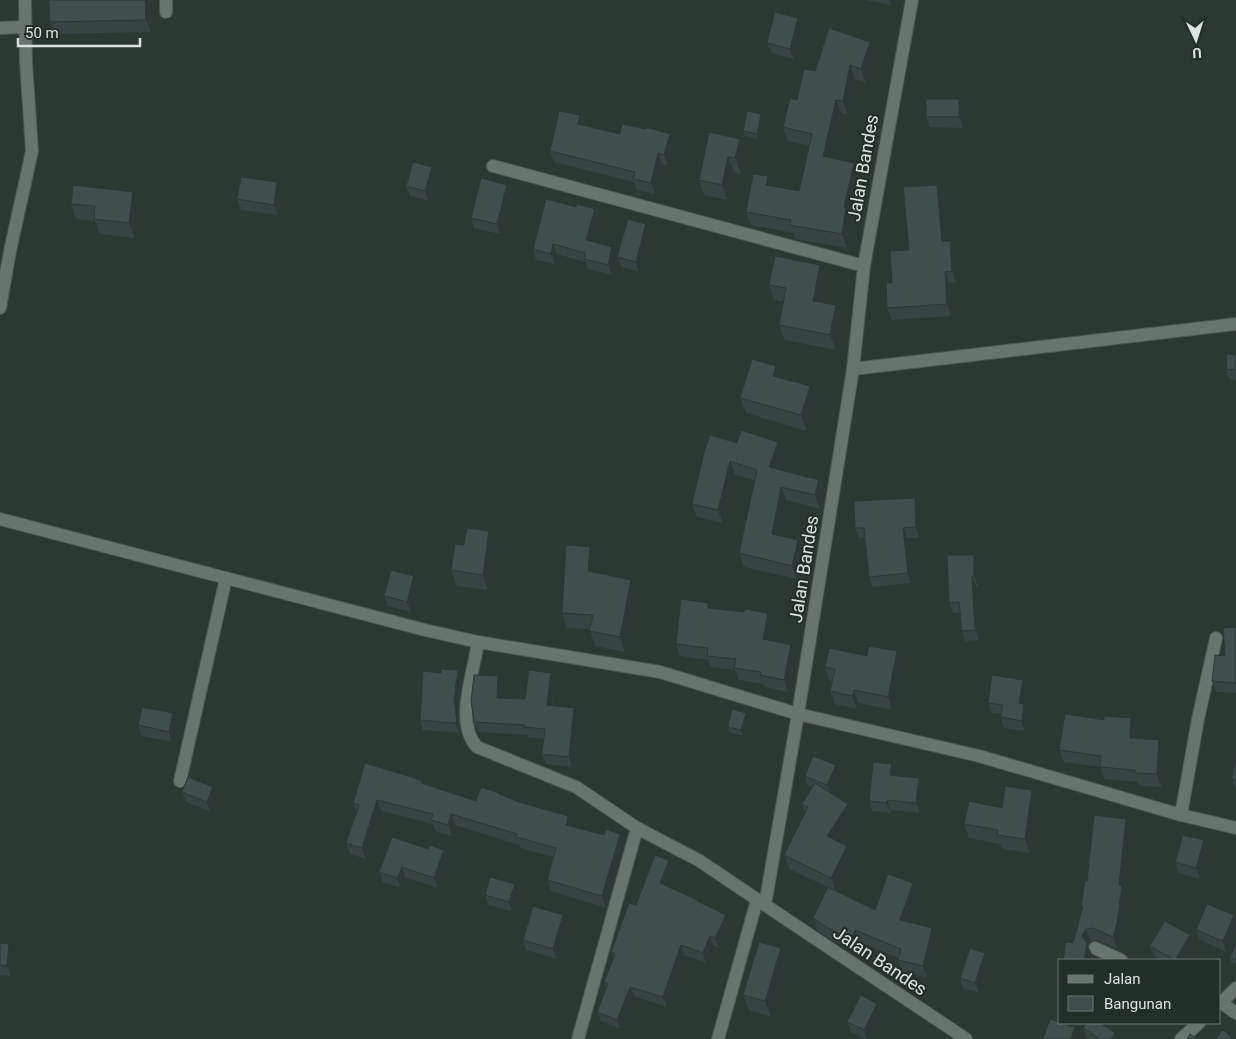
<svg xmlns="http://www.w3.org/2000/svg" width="1236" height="1039" font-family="Roboto,sans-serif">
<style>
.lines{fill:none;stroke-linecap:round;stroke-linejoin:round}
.minor-casing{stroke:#4b5752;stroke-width:14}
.minor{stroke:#66766f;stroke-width:12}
.wall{fill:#364443}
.shaded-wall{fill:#2c3737}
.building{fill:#3f4f4e;stroke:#2c3737}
.labels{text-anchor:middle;stroke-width:4;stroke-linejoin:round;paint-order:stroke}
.street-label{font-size:18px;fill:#dbe4e0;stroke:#212f29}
</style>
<rect width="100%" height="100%" fill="#2b3933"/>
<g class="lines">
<defs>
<g id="minor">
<path d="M166 0V12"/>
<path d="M912 0 864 266 853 369 798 714 765 905 966 1039"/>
<path d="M0 28 25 27"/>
<path d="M493 166 864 266"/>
<path d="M0 308 10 251 32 151 26 62 25 0"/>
<path d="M853 369 1236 324"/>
<path d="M0 519 425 630 478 642 660 672 798 714 979 756 1181 815 1236 828"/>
<path d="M478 642C474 673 454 722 477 747L576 787 637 828 700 861 765 905"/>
<path d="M180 781 226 578"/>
<path d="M1181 815 1198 719 1216 638"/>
<path d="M1095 948 1121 960"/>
<path d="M1220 1002 1236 1013"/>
<path d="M1220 1004 1236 988"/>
<path d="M578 1039 637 828"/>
<path d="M718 1039 757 900"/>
<path d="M1181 1039 1199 1023"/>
</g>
</defs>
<use href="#minor" class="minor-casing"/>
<use href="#minor" class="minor"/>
</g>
<g class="wall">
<path d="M49 0H151V1H149L151 32 54 34 50 22Z"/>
<path d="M865 0H892L891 5Z"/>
<path d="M802 28 794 59 771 53 767 43Z"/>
<path d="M875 55 866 83 855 79 848 115 841 113 830 158 859 177 850 217 851 222 847 248 795 239 793 233 751 225 746 212 772 186 799 191 810 146 788 141 783 127 797 100 815 71Z"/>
<path d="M959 99 963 109V128L930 127 926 117Z"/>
<path d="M761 114 763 119 758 139 745 136 743 131Z"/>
<path d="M583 125 620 134 674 144 668 165 662 164 655 194 637 190 634 182 554 162 550 151Z"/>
<path d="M740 139 745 154 741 174 734 172 728 200 704 195 699 180Z"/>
<path d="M435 177 429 201 410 196 406 186Z"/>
<path d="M937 185 942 197 945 241H950L954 253 956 283H949L951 316 892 320 887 308 892 283 909 250Z"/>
<path d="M133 192 138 207 135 238 100 234 95 221 76 219 71 204Z"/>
<path d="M281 192 278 215 241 210 237 199Z"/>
<path d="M511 195 500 234 474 228 471 218Z"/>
<path d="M599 219 592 242 616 257 612 275 588 269 585 262 557 254 555 264 536 260 533 249Z"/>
<path d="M650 234 639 272 621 267 617 257Z"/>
<path d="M825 280 821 302 836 305 842 320 836 350 785 340 779 325 784 302 774 300 769 285Z"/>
<path d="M1236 355V380L1229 379 1226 369Z"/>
<path d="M776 366 780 378 810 386 815 402 807 431 746 413 740 398Z"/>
<path d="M778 442 783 455 778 469 819 480 824 493 820 509 786 500 779 536 803 553 797 579 744 567 739 553 755 481 735 474 723 523 697 517 692 504 737 443Z"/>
<path d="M919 508V538H907L911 583 873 587 869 577 865 538H859L855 528Z"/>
<path d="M494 546 488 590 457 586 451 570Z"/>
<path d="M595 562 594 572 631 580 637 595 625 652 595 646 590 629 567 628 562 613Z"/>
<path d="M978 565V586H976L979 640 965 641 962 631 960 613H953L949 603Z"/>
<path d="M414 576 418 586 411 612 388 606 384 596Z"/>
<path d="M710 608 772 625 769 641 791 645 796 657 788 692 764 687 763 684 739 680 735 670 711 667 708 660 680 656 676 644Z"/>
<path d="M1236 627V693L1216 692 1212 681 1225 656Z"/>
<path d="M897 651 902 664 892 710 858 703 857 709 835 704 830 691 832 681 829 680 825 667 867 656Z"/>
<path d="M458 670 462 680 458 710 460 732 459 733 423 730 420 720 441 673Z"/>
<path d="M555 683 552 706 578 718 572 767 546 764 542 754 544 739 528 737 527 735 478 732 474 722 502 686 501 698 525 699Z"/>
<path d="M1027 690 1024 705 1028 714 1025 731 1004 728 1001 717V714L992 713 988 703Z"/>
<path d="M173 713 176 723 172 742 142 736 138 725Z"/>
<path d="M748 718 743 736 729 732 728 727Z"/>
<path d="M1131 718 1136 731 1135 738 1159 740 1164 752 1162 787 1140 786 1138 782 1105 779 1100 767 1064 762 1059 750 1104 720Z"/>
<path d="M1236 757V789L1232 779Z"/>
<path d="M892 764 895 775 919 778 923 788 920 813 891 810V813L872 811 869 801Z"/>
<path d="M839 775 832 794 848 804 852 817 837 841 852 859 837 891 875 910 913 883 917 895 908 922 936 940 927 978 903 972 898 960V958L860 942 855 951 832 940 817 930 813 918 828 887 789 869 784 855 805 813 802 804 812 787 808 786 805 776Z"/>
<path d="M421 780 423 784 476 801 499 793 500 795 519 802 568 816 572 827 604 835 620 834 624 845 606 908 551 891 547 880 553 857 520 848 519 845 455 825 452 836 435 831 433 824 381 811 366 859 350 854 346 843 356 812 353 803Z"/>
<path d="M213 787 216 797 210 812 186 802 182 792Z"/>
<path d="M1032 790 1037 804 1030 853 1002 849 1000 844 969 838 964 824 1002 808Z"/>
<path d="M1126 819 1131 831 1124 890 1127 898 1121 936 1117 949 1098 940 1091 941 1088 946 1092 955 1091 960H1063L1073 943 1083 909 1081 906 1087 881Z"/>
<path d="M392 837 448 860 438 888 405 877 401 888 383 882 379 872Z"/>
<path d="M1204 840 1207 851 1200 879 1178 873 1175 862Z"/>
<path d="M672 870 666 886 697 900 698 902 730 925 719 948 713 945 706 963 684 955 667 1007 634 996 620 1029 601 1021 597 1012 606 989 604 982 613 959 611 952 636 905Z"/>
<path d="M519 894 513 912 489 905 485 895Z"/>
<path d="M563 915 567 925 557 959 526 950 523 940Z"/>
<path d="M1234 915 1236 921V929L1226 952 1200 940 1196 930Z"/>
<path d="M0 943 13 954 11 976 0 975Z"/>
<path d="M1236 944V964L1231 962 1230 957Z"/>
<path d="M1194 945 1185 960H1160L1154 956 1150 946Z"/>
<path d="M985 953 989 963 979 993 963 988 960 978Z"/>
<path d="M787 964 771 1017 749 1010 743 995Z"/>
<path d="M877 1004 881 1014 868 1039H865L851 1032 847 1022Z"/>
<path d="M1083 1028 1117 1039H1088L1087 1038Z"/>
</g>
<g class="shaded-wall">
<path d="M145 0H149V1L151 32 146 20Z"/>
<path d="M889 0H892L891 5Z"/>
<path d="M798 18 802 28 794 59 790 49Z"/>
<path d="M870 42 875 55 866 83 861 69Z"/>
<path d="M850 65 855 79 848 115 843 101Z"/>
<path d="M959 99 963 109V128L959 117Z"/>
<path d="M836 100 841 113 828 170 823 156Z"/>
<path d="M761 114 763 119 758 139 757 134Z"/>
<path d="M580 115 583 125 578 124Z"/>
<path d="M670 134 674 144 668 165 664 155Z"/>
<path d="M740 139 745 154 741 174 735 158Z"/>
<path d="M658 153 662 164 655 194 651 183Z"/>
<path d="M728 157 734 172 728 200 722 185Z"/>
<path d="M854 163 859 177 850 217 851 222 847 248 842 234 844 207Z"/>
<path d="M432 167 435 177 429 201 425 191Z"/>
<path d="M768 176 773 190 766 185Z"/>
<path d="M277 182 281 192 278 215 274 205Z"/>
<path d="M507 185 511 195 500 234 497 224Z"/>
<path d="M937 185 942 197 946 253 942 241Z"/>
<path d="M133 192 138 207 135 238 129 223Z"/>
<path d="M595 209 599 219 590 250 586 240Z"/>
<path d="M646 224 650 234 639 272 636 262Z"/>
<path d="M950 241 954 253 956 283 952 271Z"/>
<path d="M553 244 557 254 555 264 551 254Z"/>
<path d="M612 247 616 257 612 275 608 265Z"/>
<path d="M820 265 825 280 818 316 813 301Z"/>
<path d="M945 272 949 283 951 316 947 304Z"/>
<path d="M836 305 842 320 836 350 830 335Z"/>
<path d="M776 366 781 381 773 376Z"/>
<path d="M810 386 815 402 807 431 801 415Z"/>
<path d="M778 442 783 455 774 480 769 467Z"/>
<path d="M730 461 735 474 723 523 718 510Z"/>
<path d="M819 480 824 493 820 509 815 495Z"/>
<path d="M781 487 786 500 777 547 772 534Z"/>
<path d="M915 498 919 508V538L916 527Z"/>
<path d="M903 528 907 538 911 583 908 573Z"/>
<path d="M489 531 494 546 488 590 483 575Z"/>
<path d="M798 540 803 553 797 579 792 566Z"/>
<path d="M590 547 595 562 593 586 588 571Z"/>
<path d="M974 555 978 565V586L974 576Z"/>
<path d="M414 576 418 586 411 612 407 602Z"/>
<path d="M972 576 976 586 979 640 975 630Z"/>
<path d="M631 580 637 595 625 652 620 637Z"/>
<path d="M768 613 772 625 768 651 763 639Z"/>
<path d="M791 645 796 657 788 692 784 680Z"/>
<path d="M897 651 902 664 892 710 888 697Z"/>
<path d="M458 670 462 680 458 710 460 732 459 733 455 723 454 700Z"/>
<path d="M551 673 555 683 550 715 547 705Z"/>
<path d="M498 676 502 686 501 708 497 698Z"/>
<path d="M1023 680 1027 690 1024 705 1028 714 1025 731 1022 721 1019 703Z"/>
<path d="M854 690 858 703 857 709 852 696Z"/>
<path d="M574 708 578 718 572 767 569 757Z"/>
<path d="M173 713 176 723 172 742 169 732Z"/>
<path d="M746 713 748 718 743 736 741 730Z"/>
<path d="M1131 718 1136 731 1134 751 1130 738Z"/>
<path d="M1159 740 1164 752 1162 787 1157 774Z"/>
<path d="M892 764 895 774 894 785 890 775Z"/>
<path d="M836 765 839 775 831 795 827 785Z"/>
<path d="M919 778 923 788 920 813 916 803Z"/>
<path d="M213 787 216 797 210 812 207 802Z"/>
<path d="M1032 790 1037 804 1030 853 1025 839Z"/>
<path d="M377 800 381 811 366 859 362 848Z"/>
<path d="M887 800 891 810V813L887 803Z"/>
<path d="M848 804 852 817 832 850 827 836Z"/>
<path d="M451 814 455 825 452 836 448 825Z"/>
<path d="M568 816 572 827 566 825Z"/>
<path d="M1126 819 1131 831 1124 890 1127 898 1121 936 1117 949 1113 937Z"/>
<path d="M620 834 624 845 606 908 602 896Z"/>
<path d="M1204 840 1207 851 1200 879 1196 868Z"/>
<path d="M847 846 852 859 836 892 831 878Z"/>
<path d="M444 850 448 860 438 888 434 878Z"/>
<path d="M669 860 672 870 664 893 660 883Z"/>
<path d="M402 867 405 877 401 888 397 878Z"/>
<path d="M913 883 917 895 904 933 900 920Z"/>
<path d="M515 884 519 894 513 912 509 902Z"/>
<path d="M563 915 567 925 557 959 553 949Z"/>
<path d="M726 915 730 925 719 948 715 938Z"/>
<path d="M1234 915 1236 921V929L1226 952 1223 941Z"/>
<path d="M932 928 936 940 927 978 923 966Z"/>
<path d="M1086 929 1091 941 1088 946 1092 955 1091 960H1084L1082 936Z"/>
<path d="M855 930 860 942 855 951 851 939Z"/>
<path d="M1190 935 1194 945 1185 960H1175Z"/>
<path d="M710 936 713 945 706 963 703 953Z"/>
<path d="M9 944 13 954 11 976 7 966Z"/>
<path d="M681 945 684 955 667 1007 663 997Z"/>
<path d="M781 948 787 964 771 1017 765 1001Z"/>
<path d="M985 953 989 963 979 993 975 983Z"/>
<path d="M630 987 634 996 620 1029 617 1020Z"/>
<path d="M877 1004 881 1014 868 1039H867L864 1030Z"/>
<path d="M1075 1027 1079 1037 1078 1039H1071Z"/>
<path d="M1115 1033 1117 1039H1111Z"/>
</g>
<g class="building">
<path d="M49 0H145L146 20 50 22Z"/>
<path d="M775 12 798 18 790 49 767 43Z"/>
<path d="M829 28 870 42 861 69 850 65 843 101 836 100 823 156 854 163 844 207 846 208 842 234 790 225 791 220 746 212 753 174 768 176 766 185 799 191 812 134 783 127 790 98 797 100 804 69 815 71Z"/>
<rect x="926" y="99" width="33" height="18"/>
<path d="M559 111 580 115 578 124 620 134 622 124 646 129V127L670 134 664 155 658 153 651 183 633 179 635 172 550 151Z"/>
<path d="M747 111 761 114 757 134 743 131Z"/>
<path d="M709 132 740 139 735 158 728 157 722 185 699 180Z"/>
<path d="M413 162 432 167 425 191 406 186Z"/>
<path d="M241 177 277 182 274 205 237 199Z"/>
<path d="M481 178 507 185 497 224 471 218Z"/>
<path d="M73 185 133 192 129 223 94 219 95 206 71 204Z"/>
<path d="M937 185 942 241H950L952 271 945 272 947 304 887 308 886 283H892L890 251 909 250 903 187Z"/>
<path d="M546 199 576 207 577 204 595 209 586 240 612 247 608 265 584 259 585 253 553 244 551 254 533 249Z"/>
<path d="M628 219 646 224 636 262 617 257Z"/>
<path d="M775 256 820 265 813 301 836 305 830 335 779 325 786 288 769 285Z"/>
<path d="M1227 354 1236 355V370L1226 369Z"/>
<path d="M752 359 776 366 773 376 810 386 801 415 740 398Z"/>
<path d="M741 430 778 442 769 467 819 480 815 495 781 487 772 534 798 540 792 566 739 553 757 470 730 461 718 510 692 504 704 453 710 435 737 443Z"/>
<path d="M915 498 916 527 903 528 908 573 869 577 864 528H855L854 501Z"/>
<path d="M467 528 489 531 483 575 451 570 455 544 464 545Z"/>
<path d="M566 545 590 547 588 571 631 580 620 637 589 631 593 615 562 613Z"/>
<path d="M947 555H974V576H972L975 630 962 631 959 602 949 603Z"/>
<path d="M391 570 414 576 407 602 384 596Z"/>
<path d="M681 599 708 603V608L744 612 745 609 768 613 763 639 791 645 784 680 760 675 761 672 734 668 736 659 707 656 708 648 676 644Z"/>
<path d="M1236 627V683L1212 681 1215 655 1225 656 1223 628Z"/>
<path d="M869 646 897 651 888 697 854 690 852 696 830 691 835 669 825 667 829 648 867 656Z"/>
<path d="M441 669 458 670 454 700 457 721 455 723 420 720 423 671 441 673Z"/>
<path d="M529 670 551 673 547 705 574 708 569 757 542 754 545 729 524 727V725L474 722 471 701 474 675 498 676 497 698 525 699Z"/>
<path d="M992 675 1023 680 1019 703 1024 704 1022 721 1001 717 1003 705 988 703Z"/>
<path d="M142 707 173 713 169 732 138 725Z"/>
<path d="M732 709 746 713 741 730 728 727Z"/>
<path d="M1065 714 1104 720V716L1131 718 1130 738 1159 740 1157 774 1135 773V770L1100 767 1101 756 1059 750Z"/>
<path d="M813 756 836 765 827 785 805 776Z"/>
<path d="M1236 757V780L1232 779Z"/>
<path d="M873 762 892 764 890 775 919 778 916 803 887 800V803L869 801Z"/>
<path d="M365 763 421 780V783L476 801 481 787 499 793V794L519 802 568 816 566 825 604 835 606 829 620 834 602 896 547 880 556 848 516 837 517 834 451 814 448 825 431 820 433 814 377 800 362 848 346 843 359 805 353 803Z"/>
<path d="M188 777 213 787 207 802 182 792Z"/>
<path d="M815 783 848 804 827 836 847 846 831 878 784 855 808 807 802 804Z"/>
<path d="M1005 786 1032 790 1025 839 997 835 998 830 964 824 969 801 1002 808Z"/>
<path d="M1094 815 1126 819 1119 885 1122 886 1117 924 1113 937 1093 928 1086 929 1082 936 1087 943 1084 960H1063L1066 942 1073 943 1083 906H1081L1085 880 1087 881Z"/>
<path d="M1183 835 1204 840 1196 868 1175 862Z"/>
<path d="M392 837 428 849 430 845 444 850 434 878 402 867 397 878 379 872Z"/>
<path d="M655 855 669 860 660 883 697 900V901L726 915 715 938 710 936 703 953 681 945 663 997 630 987 617 1020 597 1012 608 984 604 982 615 954 611 952 629 903 636 905Z"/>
<path d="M888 874 913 883 900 920 932 928 923 966 898 960 901 949 855 930 851 939 828 928 813 918 828 887 875 910Z"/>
<path d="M490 877 515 884 509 902 485 895Z"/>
<path d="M1207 904 1234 915 1223 941 1196 930Z"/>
<path d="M533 906 563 915 553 949 523 940Z"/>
<path d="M1165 921 1190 935 1175 960 1150 946Z"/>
<path d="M759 942 781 948 765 1001 743 995Z"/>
<path d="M0 943 9 944 7 966 0 965Z"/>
<path d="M1236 944V960L1230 957Z"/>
<path d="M970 948 985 953 975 983 960 978Z"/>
<path d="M861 995 877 1004 864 1030 847 1022Z"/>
<path d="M1050 1019 1060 1022V1023L1075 1027 1071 1039H1043Z"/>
<path d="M1086 1023H1100L1115 1033 1111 1039H1100L1083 1028Z"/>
<path d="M1223 1030 1233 1039H1215Z"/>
<path d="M1190 1034 1197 1039H1187Z"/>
</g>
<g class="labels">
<g class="street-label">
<text transform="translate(863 168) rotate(-80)" y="6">Jalan Bandes</text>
<text transform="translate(804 569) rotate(-81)" y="6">Jalan Bandes</text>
<text transform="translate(880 961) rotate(34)" y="6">Jalan Bandes</text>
</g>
</g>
<rect x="1058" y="959" width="162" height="65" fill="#212f29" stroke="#6b7772"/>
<rect x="1068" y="975" width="25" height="8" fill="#66766f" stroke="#6b7772"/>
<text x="1104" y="984" font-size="15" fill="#dbe4e0">Jalan</text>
<rect x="1068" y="996" width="25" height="15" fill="#3f4f4e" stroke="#6b7772"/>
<text x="1104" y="1009" font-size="15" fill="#dbe4e0">Bangunan</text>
<g transform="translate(1196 40) rotate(176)" stroke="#212f29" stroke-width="4" paint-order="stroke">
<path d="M0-4L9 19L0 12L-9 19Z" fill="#dbe4e0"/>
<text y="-8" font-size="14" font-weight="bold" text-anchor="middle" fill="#dbe4e0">U</text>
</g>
<path d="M18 38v8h122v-8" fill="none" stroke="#dbe4e0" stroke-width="2.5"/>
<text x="25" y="38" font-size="15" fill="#dbe4e0" stroke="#212f29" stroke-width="4" paint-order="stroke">50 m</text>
</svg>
